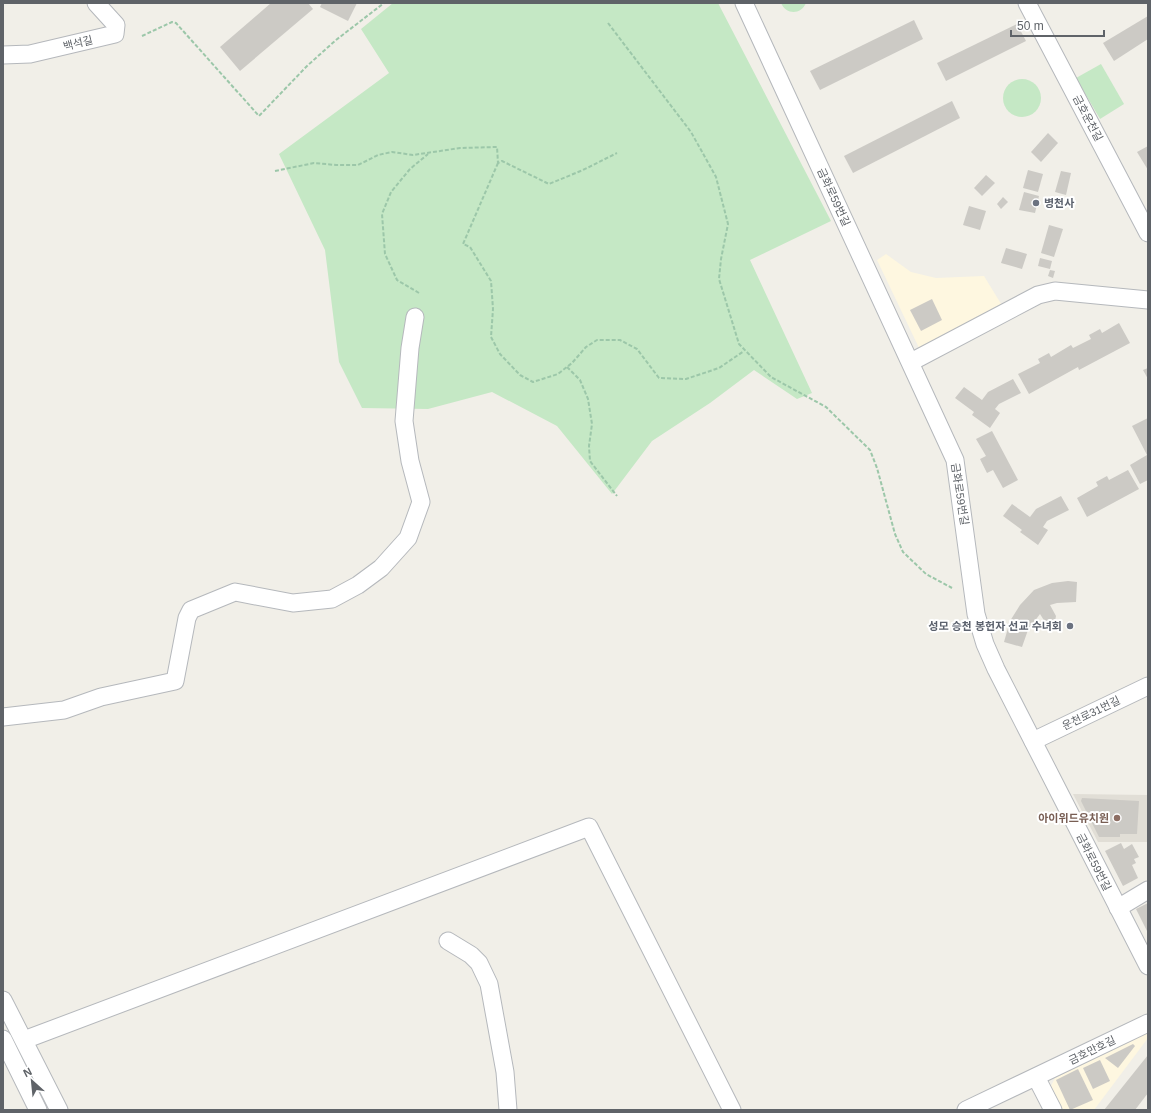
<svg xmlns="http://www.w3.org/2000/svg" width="1151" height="1113" font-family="Helvetica,'Noto Sans KR',sans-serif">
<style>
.commercial{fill:#fef7e0}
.education{fill:#e1ded6}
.green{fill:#c5e8c5}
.building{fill:#cccac5}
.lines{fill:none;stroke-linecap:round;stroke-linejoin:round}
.minor-casing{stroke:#b5b8bc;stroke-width:19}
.path{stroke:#9cc7a9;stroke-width:2;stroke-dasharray:4 2;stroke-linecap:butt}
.minor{stroke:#fff;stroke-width:17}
.worship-dot{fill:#6b7280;stroke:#fff;stroke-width:1.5}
.education-dot{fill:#8d6e63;stroke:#fff;stroke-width:1.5}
.labels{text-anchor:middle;stroke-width:4;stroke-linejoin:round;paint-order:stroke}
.street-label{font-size:11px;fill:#5f6368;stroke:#fff}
.worship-label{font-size:11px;font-weight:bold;fill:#5b616d;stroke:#fff;text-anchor:start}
.education-label{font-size:11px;font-weight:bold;fill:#785e54;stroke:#fff;text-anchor:end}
</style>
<rect width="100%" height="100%" fill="#f1efe8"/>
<g class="commercial">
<path d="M886 254 911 272 936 278 984 276 1003 307 920 350 877 260Z"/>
<path d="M1148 1033V1038L1094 1110H1063L1051 1086 1055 1078Z"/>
</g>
<path class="education" d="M1073 794 1148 795V842H1098Z"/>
<g class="green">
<path d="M393 3H718L831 221 750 260 812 393 797 399 754 370 710 403 652 441 612 494 557 426 492 392 428 409 362 408 339 362 325 250 279 154 389 73 361 29Z"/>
<path d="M781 3H806C801 15 786 15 781 3Z"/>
<path d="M1101 64 1124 104 1100 119 1076 78Z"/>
<circle cx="1022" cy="98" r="19"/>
</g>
<g class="building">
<path d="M271 3H308L313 9 240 71 220 47Z"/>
<path d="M322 3H357L348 21 320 7Z"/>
<path d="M1148 16V39L1114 61 1103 43Z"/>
<path d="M914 20 923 39 820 90 810 71Z"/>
<path d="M1017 24 1026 41 946 81 937 63Z"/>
<path d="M952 101 960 118 853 173 844 156Z"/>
<path d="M1048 133 1058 143 1041 162 1031 152Z"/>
<path d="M1148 146V170L1137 152Z"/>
<path d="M1028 170 1043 174 1038 192 1023 188Z"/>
<path d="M1061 171 1071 173 1066 195 1055 192Z"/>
<path d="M986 175 995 183 982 196 974 188Z"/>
<path d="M1024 192 1039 196 1035 213 1019 210Z"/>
<path d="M1003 197 1008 202 1001 209 997 204Z"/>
<path d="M969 206 986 211 980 230 963 225Z"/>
<path d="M1049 225 1063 229 1054 257 1041 253Z"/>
<path d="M1006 248 1027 254 1022 269 1001 263Z"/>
<path d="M1040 258 1052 261 1050 269 1038 266Z"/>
<path d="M1050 270 1055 271 1053 278 1048 276Z"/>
<path d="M932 299 942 320 921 331 910 310Z"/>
<path d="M1119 323 1130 343 1079 370 1078 367 1029 394 1018 374 1040 363 1038 359 1049 353 1051 357 1071 345 1073 348 1091 339 1089 335 1100 329 1102 333Z"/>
<path d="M1148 368V379L1143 370Z"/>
<path d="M1013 379 1021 393 999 404 995 409 1000 413 990 428 972 415 974 412 955 398 964 387 982 400 988 392Z"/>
<path d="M1148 418V480L1140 484 1130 465 1147 455 1132 426Z"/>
<path d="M992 431 1018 480 1003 488 993 470 987 473 980 459 986 456 976 439Z"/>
<path d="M1128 470 1139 489 1087 517 1077 498 1098 486 1096 482 1107 476 1109 480Z"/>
<path d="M1061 496 1069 510 1047 521 1043 527 1048 530 1038 545 1020 532 1022 530 1003 516 1012 504 1030 517 1036 509Z"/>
<path d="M1068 581 1077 582 1076 602 1057 603 1050 605 1056 616 1055 621 1049 624 1045 622 1040 614 1028 630 1022 647 1004 642 1010 621 1020 605 1034 590 1052 583Z"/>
<path d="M1082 798 1139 801 1137 834H1120V837H1099L1081 801Z"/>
<path d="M1121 843 1124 849 1132 844 1139 857 1134 859 1136 863 1132 865 1138 878 1123 886 1105 851Z"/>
<path d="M1148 903V933L1136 909Z"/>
<path d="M1133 1044 1135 1046 1118 1068 1105 1058Z"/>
<path d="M1148 1055V1093L1135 1110H1104Z"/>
<path d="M1100 1060 1110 1081 1093 1089 1083 1068Z"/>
<path d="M1078 1069 1093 1100 1070 1110 1056 1080Z"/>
</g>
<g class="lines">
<defs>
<g id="minor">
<path d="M744 3 955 460 976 614 985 644 996 669 1148 966"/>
<path d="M1027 3 1148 233"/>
<path d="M3 55 30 54 115 34 116 25 96 3"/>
<path d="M911 362 1038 295 1055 291 1148 300"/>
<path d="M3 717 64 710 101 697 175 681 187 618 191 610 235 592 293 603 332 599 358 585 381 568 408 538 421 502 410 461 404 421 410 348 415 317"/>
<path d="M1033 741 1148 686"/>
<path d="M1118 908 1148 890"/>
<path d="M448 941 471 955 479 963 489 984 505 1072 508 1110"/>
<path d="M3 1000 59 1110"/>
<path d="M3 1039 38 1110"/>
<path d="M24 1040 589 827 732 1110"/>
<path d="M1036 1077 1053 1110"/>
<path d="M966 1110 1148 1023"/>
</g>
</defs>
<use href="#minor" class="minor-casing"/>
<g class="path">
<path d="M608 23 691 132 716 177 728 224 721 259 719 279 739 344 771 377 826 407 870 450 877 468 895 534 903 552 926 574 952 588"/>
<path d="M142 36 172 22 176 23 259 116 307 66 336 40 384 3"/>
<path d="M498 163 463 244 470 247 491 281 493 309 491 337 500 354 520 375 533 382 558 374 572 363 586 347 597 340H620L637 349 659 378 686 379 719 368 744 351"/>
<path d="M275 171 314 163 336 165H358L378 155 392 152 413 155 460 148 497 147 498 163 502 161 549 184 583 170 617 153"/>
<path d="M419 293 397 280 385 254 382 214 391 192 410 169 428 154"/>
<path d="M567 367 580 380 588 399 592 424 589 446 590 461 617 496"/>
</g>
<use href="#minor" class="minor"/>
</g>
<g class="worship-dot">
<circle cx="1036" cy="203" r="4"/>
<circle cx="1070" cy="626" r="4"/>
</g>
<circle class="education-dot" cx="1117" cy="818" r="4"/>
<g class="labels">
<g class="street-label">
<text transform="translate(78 43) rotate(-14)" y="4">백석길</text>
<text transform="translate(1088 118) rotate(62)" y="4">금호운천길</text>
<text transform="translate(834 197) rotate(65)" y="4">금화로59번길</text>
<text transform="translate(960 494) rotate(81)" y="4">금화로59번길</text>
<text transform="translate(1091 713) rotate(-26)" y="4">운천로31번길</text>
<text transform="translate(1094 862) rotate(63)" y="4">금화로59번길</text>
<text transform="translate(1092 1050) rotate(-26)" y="4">금호만호길</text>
</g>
<g class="worship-label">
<text x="1044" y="207">병천사</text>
<text x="1062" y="630" text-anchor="end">성모 승천 봉헌자 선교 수녀회</text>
</g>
<g class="education-label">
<text x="1109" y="822">아이위드유치원</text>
</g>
</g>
<rect width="1151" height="1113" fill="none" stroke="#5f6368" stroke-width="8"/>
<g transform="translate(32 1081) rotate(333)" stroke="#ffffff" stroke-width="3" paint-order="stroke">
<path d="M0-3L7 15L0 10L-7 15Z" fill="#5f6368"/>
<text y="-6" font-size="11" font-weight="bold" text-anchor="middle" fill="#5f6368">N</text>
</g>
<path d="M1011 30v6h93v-6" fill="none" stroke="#5f6368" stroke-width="2"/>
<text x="1017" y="30" font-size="12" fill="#5f6368" stroke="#ffffff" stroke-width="3" paint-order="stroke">50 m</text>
</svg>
